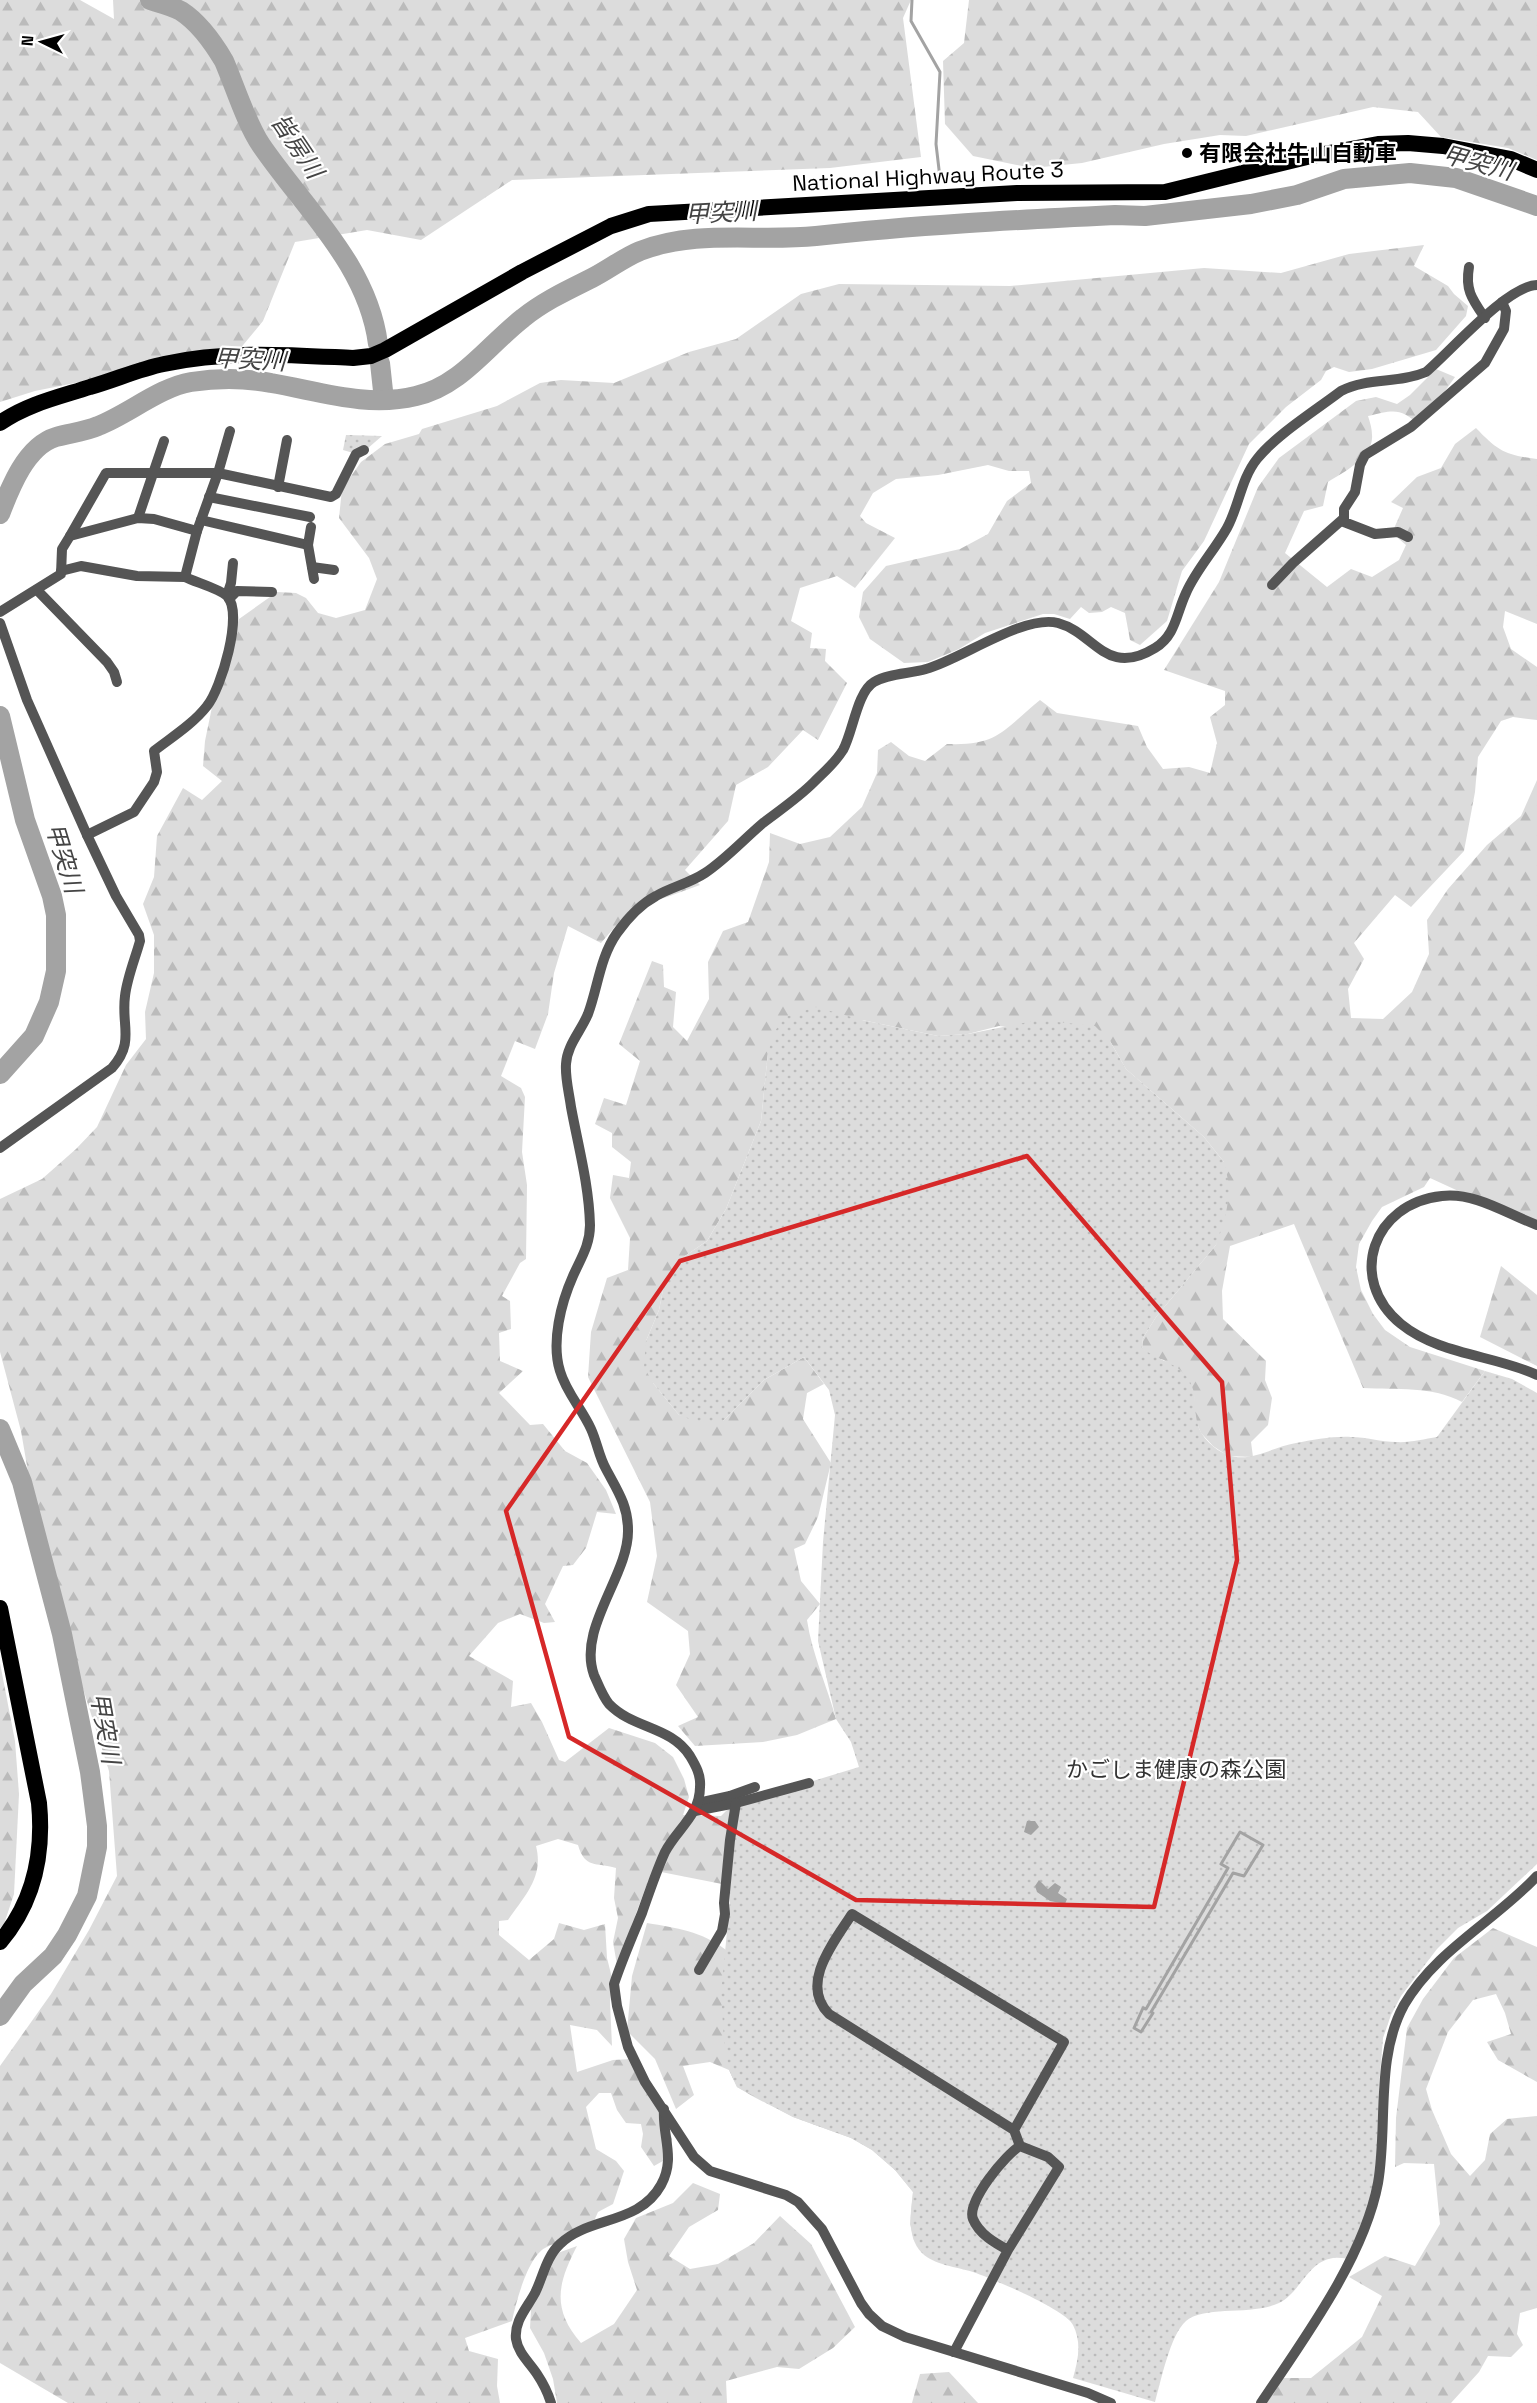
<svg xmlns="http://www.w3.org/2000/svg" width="1537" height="2403" font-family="'Space Grotesk','Noto Sans JP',sans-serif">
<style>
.forest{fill:url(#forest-firs)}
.park{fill:url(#park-dots)}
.water{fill:#a3a3a3}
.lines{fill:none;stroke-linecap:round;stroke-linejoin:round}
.stream{stroke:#a3a3a3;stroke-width:3}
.river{stroke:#a3a3a3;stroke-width:20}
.minor{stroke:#555;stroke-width:10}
.highway{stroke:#000;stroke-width:16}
.marked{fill:none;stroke:#d62828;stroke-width:4.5;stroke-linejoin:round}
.poi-dot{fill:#000;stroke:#fff;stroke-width:2}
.labels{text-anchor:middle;stroke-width:4.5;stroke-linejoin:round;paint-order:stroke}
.poi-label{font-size:22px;font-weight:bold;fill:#000;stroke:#fff;text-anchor:start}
.street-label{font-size:22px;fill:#000;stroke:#fff}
.park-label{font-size:22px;fill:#333;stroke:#fff}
.water-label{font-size:24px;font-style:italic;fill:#444;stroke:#fff}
</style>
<defs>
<pattern id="forest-firs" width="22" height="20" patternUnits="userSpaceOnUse" patternTransform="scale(1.5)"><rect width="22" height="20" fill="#dcdcdc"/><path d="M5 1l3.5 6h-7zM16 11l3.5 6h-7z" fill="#bbb"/></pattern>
<pattern id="park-dots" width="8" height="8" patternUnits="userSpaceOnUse" patternTransform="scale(1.5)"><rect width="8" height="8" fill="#dcdcdc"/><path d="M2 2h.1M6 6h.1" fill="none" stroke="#bbb" stroke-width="1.8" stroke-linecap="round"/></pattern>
</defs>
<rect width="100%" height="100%" fill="#fff"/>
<g class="forest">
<path d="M0 0H80L114 19 113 0H911L903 18 921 157 830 168 512 180 421 240 367 230 295 242 263 321 239 350 35 391 0 402Z"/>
<path d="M969 0H1537V160L1508 148 1441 137 1418 112 1373 107 1246 136 1220 135 1164 144 1082 163 1032 168 973 156 945 124 943 61 964 43Z"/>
<path d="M1424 245 1414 266 1448 286 1454 294 1468 306 1466 316 1436 350 1372 369 1349 372 1334 367 1326 371 1321 380 1286 407 1249 444 1204 541 1182 571 1167 621 1140 645 1130 640 1125 613 1111 607 1102 612 1089 613 1081 607 1070 619 1054 614H1043L985 633 959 649 928 662 904 663 870 639 859 617 863 592 886 566 960 549 988 534 1007 501 1031 483 1029 471H1009L988 465 938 475 896 479 873 493 860 516 866 523 895 538 855 588 837 576 800 588 791 621 812 633 810 648 826 649 825 661 847 683 818 740 803 730 768 767 736 785 728 821 685 870 700 885 667 897 632 907 601 943 568 926 554 973 548 1014 535 1049 515 1041 501 1076 521 1088 525 1097 522 1152 527 1185 526 1259 520 1263 502 1296 510 1301 511 1329 499 1333 500 1361 523 1371 499 1393 530 1425 543 1424 565 1451 587 1463 606 1490 616 1514 597 1512 586 1548 573 1565 563 1566 545 1604 555 1622 544 1623 520 1614 498 1623 469 1656 513 1681 511 1707 531 1703 542 1722 559 1760 565 1762 609 1728 655 1743 673 1757 684 1779 689 1797 683 1815 721 1816 731 1806 722 1884 656 1871 648 1881 617 1965 613 1942 618 1918 614 1898 616 1868C596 1862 585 1869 578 1845L558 1839 536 1846C544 1877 525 1895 508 1920L499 1921V1935L529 1960 554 1939 559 1923 584 1930 605 1924 607 1958 613 1982 610 2002 612 2046 597 2030 570 2025 577 2072 613 2060 632 2059 672 2138 670 2157 654 2166 641 2147 643 2134 641 2124 626 2123 617 2110 611 2093H599L586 2107 596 2149 616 2161 624 2171 613 2204 598 2212 590 2230C576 2237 559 2240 545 2248 528 2257 516 2302 512 2321L465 2338 469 2351 498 2359 497 2386 500 2403H68L0 2363V2066L51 1994 89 1930 117 1876 109 1771 44 1565 21 1431 0 1352V1199L42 1179 76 1149 97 1127 126 1065 146 1039 145 1012 154 973V935L143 904 154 877 157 836 183 788 202 800 222 781 203 766 205 741 212 707 239 619 277 592 296 593 306 598 318 613 336 618 365 610 377 579 369 558 339 518 342 489 361 462 385 444 419 434 422 429 497 406 540 383 561 380 614 383 689 352 736 339 801 294 839 284 1010 286 1204 268 1281 273 1349 254Z"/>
<path d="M1436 369 1455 377 1420 426C1401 407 1393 410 1368 416 1370 422 1372 429 1372 435 1374 457 1344 472 1328 482L1323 506 1304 511 1285 553 1327 587 1351 569 1372 577 1399 560 1406 545 1392 533 1403 508 1391 502 1417 477 1441 468 1455 444 1476 428C1498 451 1505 455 1537 459V624L1505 611 1503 627 1511 649 1537 667V720L1513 717 1501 721 1478 757 1475 792 1464 851 1411 907 1395 895 1354 943 1364 959 1348 989 1351 1018 1383 1019 1412 992 1429 954 1427 920 1448 889 1487 845 1521 816 1537 780V1227L1430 1178 1424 1187 1382 1207 1372 1221 1359 1244 1356 1267 1361 1290 1373 1314 1385 1330 1410 1347 1485 1371 1462 1402C1433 1386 1396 1390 1363 1388L1294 1224 1230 1246 1222 1291 1223 1319 1266 1361 1265 1380 1272 1398 1268 1425 1251 1442 1253 1457 1228 1456 1213 1446 1201 1433 1195 1419 1194 1395 1164 1360 1153 1357 1142 1349 1143 1338 1156 1317 1216 1245 1224 1162 1204 1137 1126 1069 1110 1041 999 1026 968 1034 938 1036 862 1020 768 1052 761 1121 726 1209 707 1241 682 1258 665 1280 659 1310 646 1341 653 1383 679 1415 723 1421 764 1380 804 1357 824 1384 807 1393 803 1419 831 1463 818 1517 805 1544 794 1549 801 1581 820 1604 807 1620C812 1654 827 1686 836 1719L797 1735 763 1742 695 1746 678 1726 698 1717 676 1685 690 1654 688 1631 647 1602 657 1556 650 1502 588 1377 591 1332 607 1278 628 1270 630 1238 610 1198 613 1175 629 1178 631 1162 612 1147V1133L595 1124 604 1098 626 1105 640 1061 619 1044 652 961 663 965 664 987 676 992 673 1027 687 1041 709 999 708 962 723 931 748 922 769 862 770 833 800 844 830 837 862 807 877 773 878 750 891 742 909 756 925 761 947 744C999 746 1003 730 1040 700L1057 713 1138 726 1147 747 1163 769 1189 767 1210 773 1217 743 1210 717 1225 705V691L1164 670 1219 582 1258 487 1279 458 1356 401 1376 397 1397 404 1410 395Z"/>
<path d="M1501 1266 1537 1295V1366L1480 1337Z"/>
<path d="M0 1663 15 1741 19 1794 14 1894 4 1924 0 1928Z"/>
<path d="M647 1923C677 1928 701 1931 726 1950L958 2173 914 2240 910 2224 913 2192 895 2170 872 2150 851 2138 793 2117 754 2097 737 2087 729 2070 710 2062 683 2066 694 2095 676 2109 655 2059 627 2031 632 1976Z"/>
<path d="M1493 1928 1537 1947V2082L1498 2060 1487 2042 1511 2034 1505 2013 1496 1994 1473 2000 1448 2032 1426 2089 1432 2110 1451 2154 1470 2176 1485 2160 1490 2134 1507 2119 1537 2116V2308L1520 2313 1517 2334 1523 2345 1511 2357 1488 2356 1479 2372 1451 2403H1267L1282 2378H1311L1362 2337 1382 2296 1349 2277 1385 2256 1415 2266 1440 2224 1434 2164 1404 2163 1395 2167 1396 2118 1407 2028 1423 1999 1454 1958Z"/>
<path d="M693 2183 720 2194 718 2210 689 2227 669 2256 690 2269 718 2264 754 2243 780 2216 811 2244 855 2327 833 2348 799 2369 777 2367 726 2381 727 2403H557L553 2379 544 2353 530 2328 531 2309 555 2254 577 2246C558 2283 551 2308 581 2343L614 2324 637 2290 628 2262 624 2239 636 2218 673 2203Z"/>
<path d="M949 2372 978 2403H912L920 2374Z"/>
</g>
<g class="park">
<path d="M346 435 382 436 360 455 343 450Z"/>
<path d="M816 1007 862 1020 938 1036 968 1034 1038 1020 1095 1026 1110 1041 1126 1069 1204 1137 1224 1162 1230 1189 1225 1219 1216 1245 1156 1317 1143 1338 1142 1348C1156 1360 1176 1362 1187 1377 1204 1400 1184 1423 1214 1447 1243 1470 1266 1448 1296 1443 1313 1440 1333 1436 1351 1437 1366 1437 1381 1442 1396 1442 1409 1443 1424 1439 1437 1437L1485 1371 1512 1379 1537 1393V1864L1487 1911 1458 1928 1437 1949 1401 1996 1391 2015 1383 2038 1379 2087 1384 2148 1356 2260C1349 2259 1340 2257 1333 2258 1307 2262 1301 2292 1279 2303 1252 2316 1204 2305 1186 2321 1170 2335 1161 2381 1155 2402L1073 2378C1078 2360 1082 2343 1073 2325 1066 2310 991 2278 973 2272 957 2267 934 2265 922 2253 906 2237 911 2211 913 2192L895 2170 872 2150 851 2138 793 2117 737 2087 729 2070 724 2041 721 1994 730 1900 731 1806 859 1767 851 1742 836 1719 818 1641 823 1542 835 1415 829 1390 804 1357 764 1380 723 1421 700 1423 679 1415 653 1383 644 1367 646 1341 659 1310 665 1280 682 1258 707 1241 726 1209 761 1121 768 1052 775 1031 785 1017Z"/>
</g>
<g class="water">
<path d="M1027 1821H1035L1039 1827 1031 1835 1024 1832Z"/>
<path d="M1039 1880 1048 1889 1055 1883 1061 1887 1058 1893 1067 1899 1065 1904 1050 1901 1037 1892 1035 1886Z"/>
</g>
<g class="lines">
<g class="stream">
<path d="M912 0 911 21 940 72 936 144 940 178"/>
<path d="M1240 1832 1263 1845 1244 1876 1233 1873 1151 2012 1153 2013 1141 2032 1134 2028 1143 2008 1146 2009 1228 1868 1221 1864Z"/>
</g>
<g class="river">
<path d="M150 0C160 3 172 6 181 11 198 22 214 44 224 61 234 84 247 125 261 145 304 208 368 265 378 344"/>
<path d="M380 363 384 400"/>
<path d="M0 514C10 488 26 446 56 437 70 433 84 432 98 426 127 415 160 387 191 382 216 378 246 378 271 383 319 391 366 408 416 396 461 386 488 345 523 318 544 301 568 290 592 278 608 270 623 258 640 251 697 229 756 242 816 236 915 225 1015 220 1115 215L1145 216 1251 204 1297 195 1344 179 1410 173 1456 178 1537 206"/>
<path d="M0 716 25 820 52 896 56 915V971L49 1002 34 1036 0 1074"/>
<path d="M0 1429 22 1482 62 1634 90 1772 97 1826V1847L87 1896 67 1935 53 1956 23 1984 0 2016"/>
</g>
<g class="minor">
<path d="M1469 267C1465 290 1472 299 1485 318"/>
<path d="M278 487 287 440"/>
<path d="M209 497 310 517"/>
<path d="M138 518 164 441"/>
<path d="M201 520 308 545 311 527"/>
<path d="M70 536 106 473H218L230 431"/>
<path d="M1408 537 1398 532 1375 534 1344 522V509L1355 492 1360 465 1365 455 1411 427 1485 363 1504 329 1506 311 1502 302"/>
<path d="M308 545 314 579"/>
<path d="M312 567 334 570"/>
<path d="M61 571 81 566 137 576 185 577"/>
<path d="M1272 585 1293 563 1343 519"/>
<path d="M37 590 107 662 114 672 117 682"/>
<path d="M227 595 231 583 233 563"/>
<path d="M229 599 237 591 272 592"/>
<path d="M0 612 61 574 62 549 70 536 138 518 154 519 197 531 218 473 331 497 336 494 356 454 364 450"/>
<path d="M0 623 27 700 87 835 116 896 139 935 140 941C135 959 127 978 125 996 121 1026 135 1042 112 1068L0 1148"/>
<path d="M87 835 134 812 154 782 157 772 154 751C172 737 193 724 207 706 221 689 244 613 227 596 220 589 195 582 185 577L197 531"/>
<path d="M1537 1225C1507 1214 1475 1192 1442 1196 1373 1203 1346 1279 1401 1324 1439 1355 1494 1355 1537 1375"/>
<path d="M698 1803 730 1796 755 1787"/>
<path d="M695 1811 736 1803 809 1783"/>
<path d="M699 1970 722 1931 725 1914 724 1903 730 1840 736 1803"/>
<path d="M1014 2130 1064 2042 852 1914C834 1942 799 1984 829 2014L1014 2130 1020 2146"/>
<path d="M954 2352 1008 2250 1059 2167 1048 2157 1020 2146C1006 2154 966 2202 973 2219 979 2234 995 2243 1008 2250"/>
<path d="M551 2403C548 2393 543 2383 537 2374 530 2363 518 2353 516 2339 514 2321 527 2308 535 2293 543 2277 546 2257 560 2244 589 2216 639 2225 661 2185 676 2158 662 2137 664 2109"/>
<path d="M1111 2403 1088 2393 905 2337 882 2326 869 2314 861 2303 822 2229 798 2202 786 2195 710 2171 694 2157 645 2082 628 2047 617 2006 614 1984C622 1960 632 1937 642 1913 649 1893 656 1872 665 1852 677 1829 700 1815 700 1787 701 1775 696 1766 690 1756 671 1726 633 1729 609 1704 603 1697 598 1684 594 1675 577 1628 629 1575 628 1530 628 1505 617 1490 606 1469 599 1457 597 1442 591 1429 582 1409 566 1392 560 1371 551 1342 561 1303 573 1276 581 1258 590 1245 590 1225 589 1185 578 1145 571 1107 569 1092 565 1078 566 1064 567 1045 581 1031 588 1014 598 987 600 957 617 933 627 919 641 904 656 896 672 887 690 883 705 873 726 859 744 839 763 823 780 810 798 798 814 782 824 772 835 763 843 750 853 732 857 692 874 682 889 673 910 674 926 669 960 660 1024 614 1058 623 1095 633 1106 678 1155 648 1176 635 1176 614 1186 593 1196 570 1214 551 1227 528 1239 506 1241 479 1257 459 1276 435 1316 410 1341 391 1368 377 1398 384 1426 372 1451 351 1507 286 1537 285"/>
<path d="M1261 2403C1303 2340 1364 2258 1378 2183 1388 2126 1375 2058 1404 2005 1436 1950 1495 1921 1537 1876"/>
</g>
<g class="highway">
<path d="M0 423C27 404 59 397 90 387 115 380 139 369 164 364 227 350 290 355 353 358L371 356 385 350 522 272 611 226 649 214 1017 193 1165 192 1307 157 1378 144 1408 143 1443 146 1511 159 1537 170"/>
<path d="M0 1608 39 1803C44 1855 34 1902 0 1942"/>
</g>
</g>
<path class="marked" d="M1027 1156 1222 1382 1237 1560 1154 1907 856 1900 569 1737 506 1511 680 1261Z"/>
<circle class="poi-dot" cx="1187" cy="153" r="6"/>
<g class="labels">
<g class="poi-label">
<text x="1199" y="161">有限会社牛山自動車</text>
</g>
<g class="street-label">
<text transform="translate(928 176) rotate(-3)" y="8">National Highway Route 3</text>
</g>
<g class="park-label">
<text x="1176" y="1777">かごしま健康の森公園</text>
</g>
<g class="water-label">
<text transform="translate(297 146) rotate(56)" y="8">皆房川</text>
<text transform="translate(1478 163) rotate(15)" y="8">甲突川</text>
<text transform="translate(721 213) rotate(-3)" y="8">甲突川</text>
<text transform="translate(250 360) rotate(3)" y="8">甲突川</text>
<text transform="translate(64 858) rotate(73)" y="8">甲突川</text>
<text transform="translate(105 1728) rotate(80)" y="8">甲突川</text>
</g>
</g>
<g transform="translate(42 42) rotate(275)" stroke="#ffffff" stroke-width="4.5" paint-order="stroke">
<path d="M0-4.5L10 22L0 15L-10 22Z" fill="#000000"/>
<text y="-9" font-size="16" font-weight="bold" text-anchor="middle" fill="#000000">N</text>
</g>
</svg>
